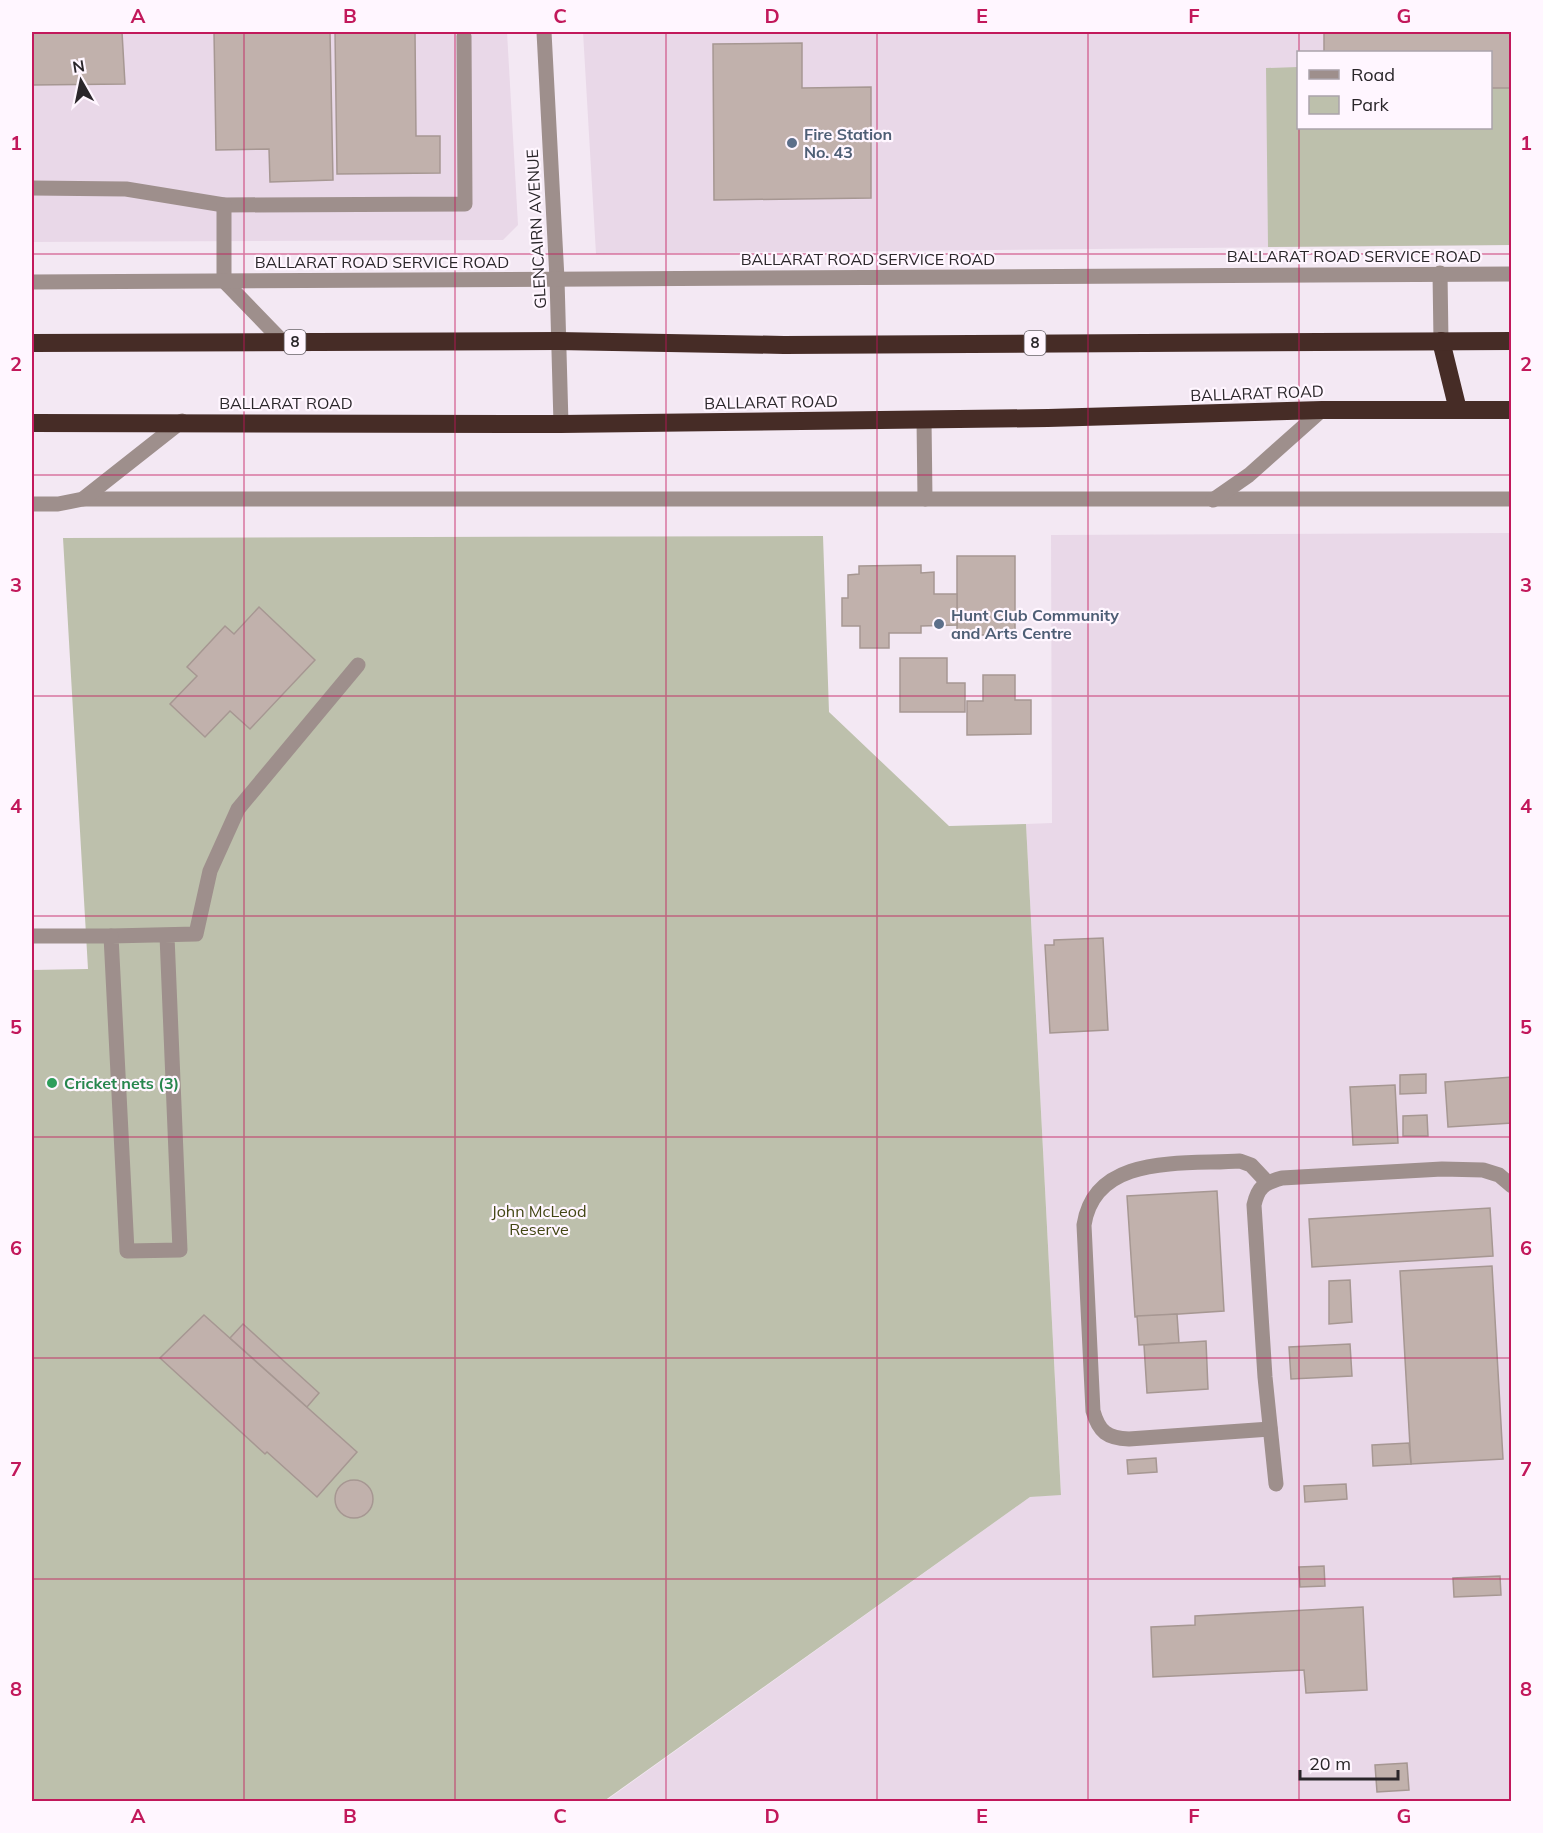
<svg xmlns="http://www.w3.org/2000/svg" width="1543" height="1833" font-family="Mulish,sans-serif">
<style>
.built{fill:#e9d8e8;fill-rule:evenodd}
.green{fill:#bdc0ac}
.building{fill:#c1b1ac;stroke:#a69792;stroke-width:1.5}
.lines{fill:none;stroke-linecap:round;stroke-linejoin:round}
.lane{stroke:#9e8f8c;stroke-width:15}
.street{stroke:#9e8f8c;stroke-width:15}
.highway{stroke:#462c26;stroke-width:18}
.grid{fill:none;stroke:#c2185b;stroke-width:1.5;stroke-opacity:0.55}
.service-dot{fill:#5c6f8a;stroke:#fff6ff;stroke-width:2}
.leisure-dot{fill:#2e9e5b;stroke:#fff6ff;stroke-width:2}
.labels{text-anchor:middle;stroke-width:4.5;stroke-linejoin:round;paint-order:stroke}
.shield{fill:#fff6ff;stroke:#6a646a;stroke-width:1.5}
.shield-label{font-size:15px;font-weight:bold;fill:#2a262a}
.service-label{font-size:16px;font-weight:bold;fill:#4e5e75;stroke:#fff6ff;text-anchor:start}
.street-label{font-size:16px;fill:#2a262a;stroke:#fff6ff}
.leisure-label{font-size:16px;font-weight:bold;fill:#27864d;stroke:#fff6ff;text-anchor:start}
.park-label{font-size:16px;fill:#424613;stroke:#fff6ff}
.neatline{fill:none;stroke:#c2185b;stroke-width:2}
.grid-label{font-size:20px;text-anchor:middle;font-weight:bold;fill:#c2185b}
</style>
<rect width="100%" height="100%" fill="#f3e8f3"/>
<g class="built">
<path d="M32 32H507L518 225 503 240 32 242Z"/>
<path d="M583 32H1511V245L596 254ZM1298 52H1490V128H1298Z"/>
<path d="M1511 533V1801L604 1802 1030 1497 1061 1494 1026 824 1052 823 1051 535Z"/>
</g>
<g class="green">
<path d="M1298 67V128H1490L1491 88H1511V245L1268 247 1266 68Z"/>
<path d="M823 536 829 712 949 826 1026 824 1061 1495 1030 1497 604 1801H32V970L88 969 63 538Z"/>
</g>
<g class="building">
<path d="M32 32H122L125 84 32 85Z"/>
<path d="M214 32H330L333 180 270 182 269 149 216 150Z"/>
<path d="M335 32H415L416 136H440V173L337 174Z"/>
<path d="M1324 32H1512V88H1490V52H1324Z"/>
<path d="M802 43V88L871 87V198L714 200 713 44Z"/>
<rect x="957" y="556" width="58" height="79"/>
<path d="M921 565V573L934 572V594H957V625L921 626V633H889V648H860V626H842V598H848V575L859 574V566Z"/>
<path d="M259 607 315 660 250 729 230 711 205 737 170 704 197 676 187 667 225 626 234 634Z"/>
<path d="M900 658H947V683H965V712H900Z"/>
<path d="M983 675H1015V700H1031V734L967 735V701H983Z"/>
<path d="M1103 938 1108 1030 1050 1033 1045 945H1054V940Z"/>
<path d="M1426 1074V1093L1400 1094V1075Z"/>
<path d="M1512 1077V1123L1448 1127 1445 1082Z"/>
<path d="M1395 1085 1398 1143 1353 1145 1350 1087Z"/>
<path d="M1427 1115 1428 1136H1403V1116Z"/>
<path d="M1217 1191 1224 1311 1135 1317 1127 1196Z"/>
<path d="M1490 1208 1493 1256 1312 1267 1309 1219Z"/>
<path d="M1492 1266 1503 1459 1411 1464 1400 1271Z"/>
<path d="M1350 1280 1352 1322 1329 1324V1281Z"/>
<path d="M1177 1314 1179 1343 1139 1345 1137 1316Z"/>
<path d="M204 1315 357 1452 317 1497 267 1452 265 1454 160 1358Z"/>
<path d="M243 1324 319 1393 307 1407 230 1338Z"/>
<path d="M1206 1341 1208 1389 1147 1393 1144 1345Z"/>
<path d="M1350 1344 1352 1376 1291 1379 1289 1347Z"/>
<path d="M1409 1443 1411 1464 1373 1466 1372 1445Z"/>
<path d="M1156 1458 1157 1472 1128 1474 1127 1460Z"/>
<circle cx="354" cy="1499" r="19"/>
<path d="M1346 1484 1347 1499 1305 1502 1304 1486Z"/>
<path d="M1324 1566 1325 1586 1300 1587 1299 1567Z"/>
<path d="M1500 1576 1501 1595 1454 1597 1453 1578Z"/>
<path d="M1363 1607 1367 1690 1306 1693 1304 1670 1153 1677 1151 1627 1195 1625V1616Z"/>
<path d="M1407 1763 1409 1790 1377 1792 1375 1765Z"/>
</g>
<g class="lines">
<g class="lane">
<path d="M32 188 126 189 224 205 465 204 464 36"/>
<path d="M224 205V281"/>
<path d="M1440 273 1441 341"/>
<path d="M924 419 925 499"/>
<path d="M83 499H1512"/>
<path d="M1213 500 1249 475 1322 410"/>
<path d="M32 504H58L83 499 182 421"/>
<path d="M167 936 180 1250 127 1251 111 936 196 934 210 871 238 809 358 665"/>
<path d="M1267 1182 1251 1165 1240 1161C1184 1165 1095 1153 1084 1225L1093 1411C1099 1432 1107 1438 1129 1439L1270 1429"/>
<path d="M1276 1484 1265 1377 1254 1205C1258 1187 1264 1183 1282 1178L1442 1169 1483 1170 1499 1175 1512 1186"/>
</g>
<g class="street">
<path d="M544 32 557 279 561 424"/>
<path d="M224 281 283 342"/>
<path d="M32 282 1512 274"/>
<path d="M32 936H111"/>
</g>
<g class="highway">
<path d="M1441 341 1458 410"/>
<path d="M32 343 558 341 784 345 1512 341"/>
<path d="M32 423 561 424 1048 418 1322 410H1512"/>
</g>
</g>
<path class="grid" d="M244 32V1802M455 32V1802M666 32V1802M877 32V1802M1088 32V1802M1299 32V52M1299 128V1802M32 254H1512M32 475H1512M32 696H1512M32 916H1512M32 1137H1512M32 1358H1512M32 1579H1512"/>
<g class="service-dot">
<circle cx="792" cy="143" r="6"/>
<circle cx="939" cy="624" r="6"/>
</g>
<circle class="leisure-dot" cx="52" cy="1083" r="6"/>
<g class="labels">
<g class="shield">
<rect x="284.5" y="330" width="21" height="24" rx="4.5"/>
<rect x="1024.5" y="331" width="21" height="24" rx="4.5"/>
</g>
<g class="shield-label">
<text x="295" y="347">8</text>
<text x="1035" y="348">8</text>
</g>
<g class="service-label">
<text x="804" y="140">Fire Station<tspan x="804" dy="18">No. 43</tspan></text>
<text x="951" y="621">Hunt Club Community<tspan x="951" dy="18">and Arts Centre</tspan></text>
</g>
<g class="street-label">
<text transform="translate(536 229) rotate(-93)" y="6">GLENCAIRN AVENUE</text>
<text x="1354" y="262">BALLARAT ROAD SERVICE ROAD</text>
<text x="868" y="265">BALLARAT ROAD SERVICE ROAD</text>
<text x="382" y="268">BALLARAT ROAD SERVICE ROAD</text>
<text transform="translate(1257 393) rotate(-2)" y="6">BALLARAT ROAD</text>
<text transform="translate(771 402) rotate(-1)" y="6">BALLARAT ROAD</text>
<text x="286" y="409">BALLARAT ROAD</text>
</g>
<g class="leisure-label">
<text x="64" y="1089">Cricket nets (3)</text>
</g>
<g class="park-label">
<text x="539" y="1217">John McLeod<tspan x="539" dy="18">Reserve</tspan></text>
</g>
</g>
<rect width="1543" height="1833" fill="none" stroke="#fff6ff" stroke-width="66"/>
<rect x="1297" y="51" width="195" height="78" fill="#fff6ff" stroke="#aaa3aa" stroke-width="1.5"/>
<rect x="1309" y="70" width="30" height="9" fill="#9e8f8c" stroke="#aaa3aa" stroke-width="1.5"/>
<text x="1351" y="81" font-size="18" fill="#2a262a">Road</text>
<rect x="1309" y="96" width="30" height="18" fill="#bdc0ac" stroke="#aaa3aa" stroke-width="1.5"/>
<text x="1351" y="111" font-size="18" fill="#2a262a">Park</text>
<g transform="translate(81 81) rotate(351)" stroke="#fff6ff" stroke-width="4.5" paint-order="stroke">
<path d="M0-4.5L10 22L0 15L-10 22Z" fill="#2a262a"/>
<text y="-9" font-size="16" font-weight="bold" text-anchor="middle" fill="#2a262a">N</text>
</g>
<path d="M1300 1770v9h98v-9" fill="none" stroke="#2a262a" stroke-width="3"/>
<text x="1309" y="1770" font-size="18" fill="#2a262a" stroke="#fff6ff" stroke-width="4.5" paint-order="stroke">20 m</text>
<rect x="33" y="33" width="1477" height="1767" class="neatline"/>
<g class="grid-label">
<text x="138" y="23">A</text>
<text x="350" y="23">B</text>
<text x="560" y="23">C</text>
<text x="772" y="23">D</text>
<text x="982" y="23">E</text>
<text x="1194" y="23">F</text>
<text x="1404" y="23">G</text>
<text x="16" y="150">1</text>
<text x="1526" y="150">1</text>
<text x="16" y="371">2</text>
<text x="1526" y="371">2</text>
<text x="16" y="592">3</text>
<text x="1526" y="592">3</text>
<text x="16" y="813">4</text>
<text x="1526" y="813">4</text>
<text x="16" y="1034">5</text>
<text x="1526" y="1034">5</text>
<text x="16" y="1255">6</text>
<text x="1526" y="1255">6</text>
<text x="16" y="1476">7</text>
<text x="1526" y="1476">7</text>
<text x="16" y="1696">8</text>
<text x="1526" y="1696">8</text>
<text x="138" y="1823">A</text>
<text x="350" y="1823">B</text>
<text x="560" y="1823">C</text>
<text x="772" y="1823">D</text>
<text x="982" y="1823">E</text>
<text x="1194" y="1823">F</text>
<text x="1404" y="1823">G</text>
</g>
</svg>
